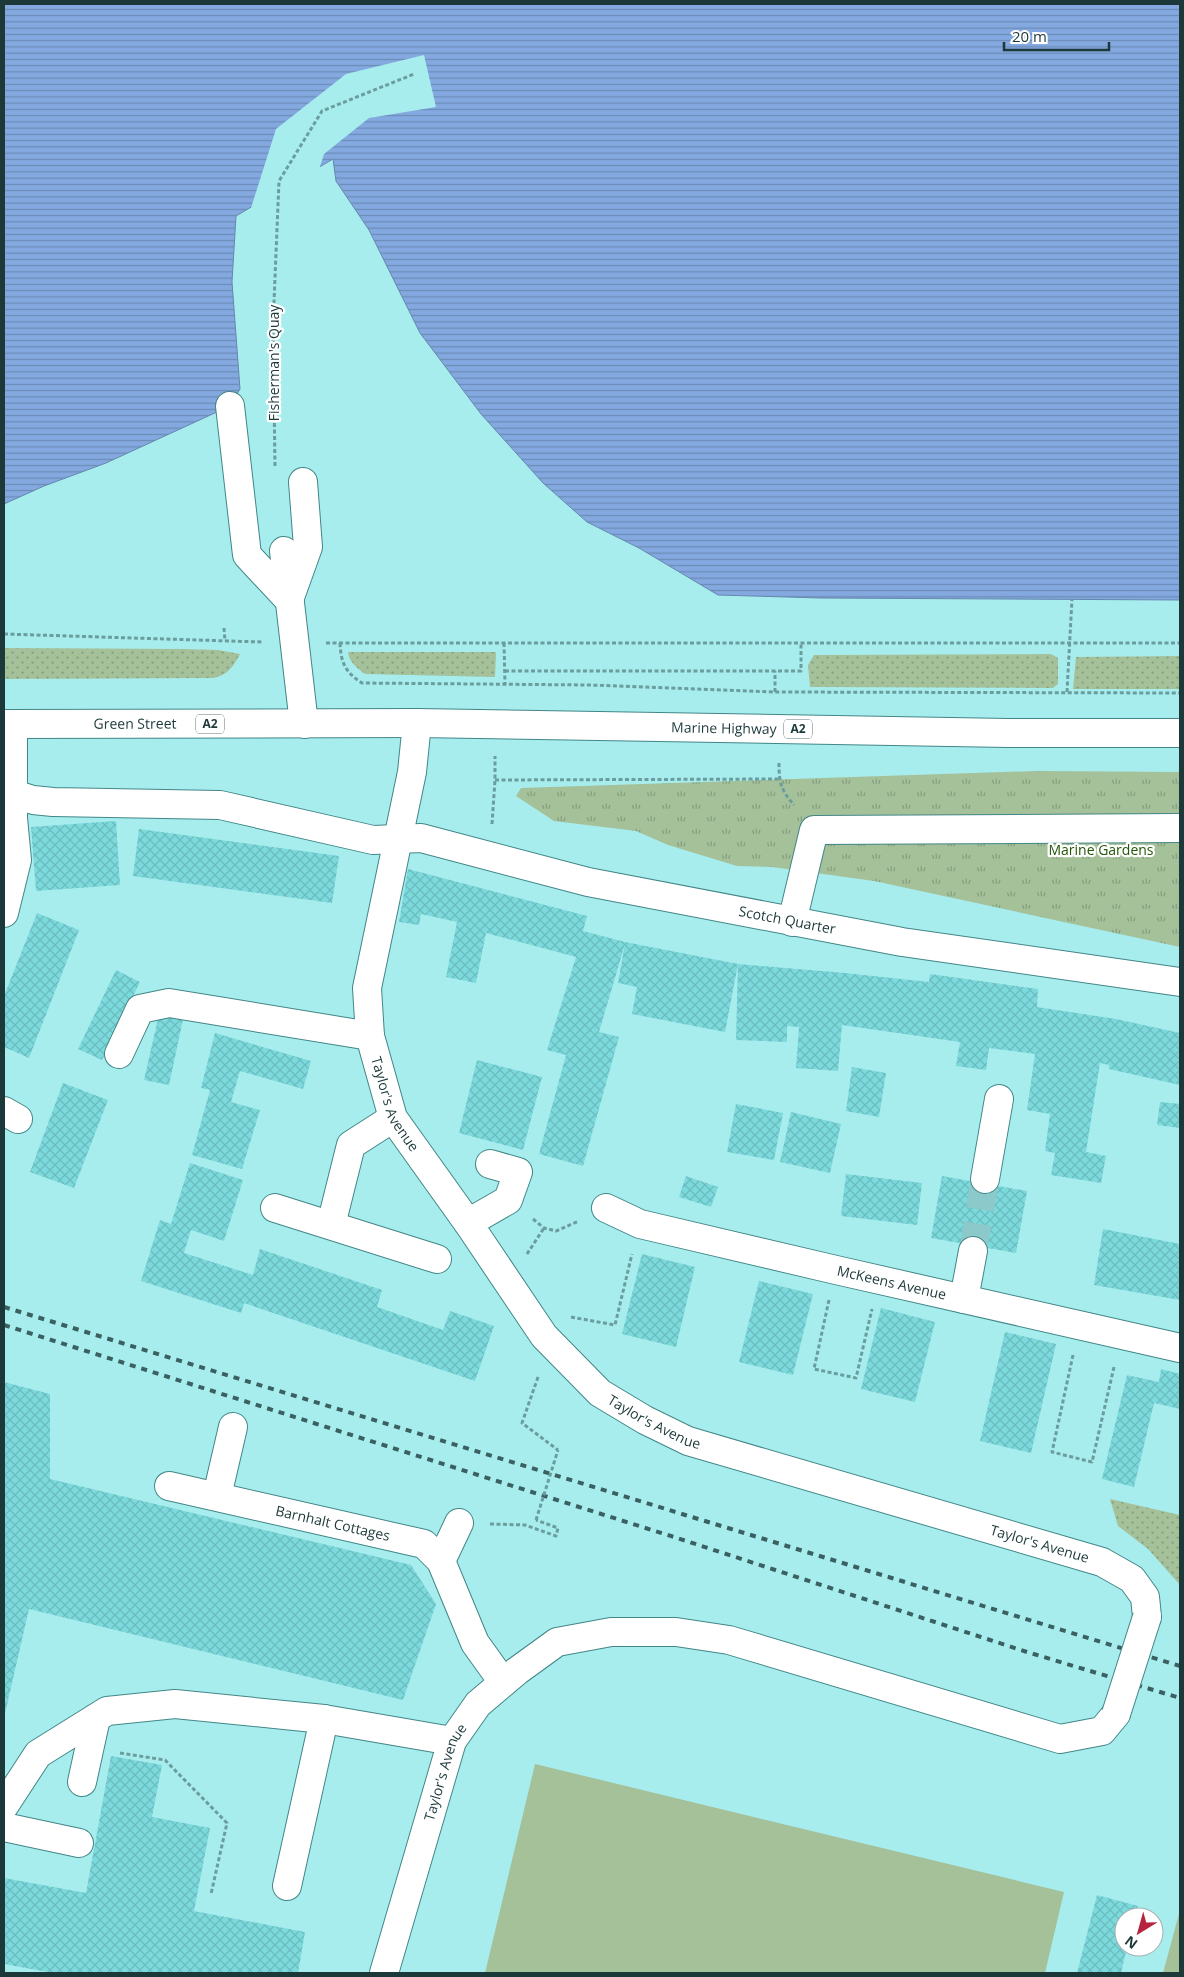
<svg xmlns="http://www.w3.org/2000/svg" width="1184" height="1977" font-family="'Open Sans',sans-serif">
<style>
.grass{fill:url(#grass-dots)}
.park{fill:url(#park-tufts)}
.pitch{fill:#a4c19a}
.water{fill:url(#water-rules);stroke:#6587ae}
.pier{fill:#a8edee}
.building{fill:url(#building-cross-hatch)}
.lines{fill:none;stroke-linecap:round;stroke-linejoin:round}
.minor-tunnel{stroke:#8cc9ca;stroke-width:28;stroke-dasharray:28 14;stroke-linecap:butt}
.minor-casing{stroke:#428687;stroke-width:30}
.major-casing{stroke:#428687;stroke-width:30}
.path{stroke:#6a9d9e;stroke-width:3;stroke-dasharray:4 2.5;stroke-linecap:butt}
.minor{stroke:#fff;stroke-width:28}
.major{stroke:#fff;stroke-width:28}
.rail{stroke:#3b6061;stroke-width:4;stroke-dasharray:6 6;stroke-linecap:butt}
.minor-bridge-casing{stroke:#428687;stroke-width:30;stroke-linecap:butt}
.path-bridge{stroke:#6a9d9e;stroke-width:3;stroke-dasharray:4 2.5;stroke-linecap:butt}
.minor-bridge{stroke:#fff;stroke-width:28}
.labels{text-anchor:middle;stroke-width:4.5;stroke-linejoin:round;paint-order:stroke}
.shield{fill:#fff;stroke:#607474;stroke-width:1}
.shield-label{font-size:12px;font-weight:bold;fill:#1c3839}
.street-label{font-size:14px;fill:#1c3839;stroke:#fff}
.park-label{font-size:14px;fill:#245706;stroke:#fff}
</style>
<defs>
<pattern id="grass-dots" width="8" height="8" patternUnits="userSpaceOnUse" patternTransform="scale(1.25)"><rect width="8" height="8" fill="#a4c19a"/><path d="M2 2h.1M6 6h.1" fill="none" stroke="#859e7f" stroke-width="1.8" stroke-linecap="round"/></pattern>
<pattern id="park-tufts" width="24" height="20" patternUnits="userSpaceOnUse" patternTransform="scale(1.25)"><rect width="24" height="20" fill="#a4c19a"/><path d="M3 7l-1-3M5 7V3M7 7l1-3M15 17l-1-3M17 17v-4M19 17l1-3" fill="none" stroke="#859e7f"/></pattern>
<pattern id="water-rules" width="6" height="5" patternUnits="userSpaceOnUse" patternTransform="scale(1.25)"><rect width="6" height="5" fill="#84a9e0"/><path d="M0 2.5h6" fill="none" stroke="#6b8bb7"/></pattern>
<pattern id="building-cross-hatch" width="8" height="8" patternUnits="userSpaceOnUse" patternTransform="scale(1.25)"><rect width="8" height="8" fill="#7cdadd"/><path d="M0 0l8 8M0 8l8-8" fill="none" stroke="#6bbcbe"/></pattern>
</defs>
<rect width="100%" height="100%" fill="#a8edee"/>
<g class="grass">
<path d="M4 648 183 649 218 650 240 654C233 667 228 675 213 678L4 679Z"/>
<path d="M348 652H496L495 677 365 674C357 668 349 662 348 652Z"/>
<path d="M1051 654 1058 658V684L1053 688 810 687 808 665 814 655Z"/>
<path d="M1180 656V689H1073L1076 657Z"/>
<path d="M1110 1499 1180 1515V1585L1148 1549 1118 1526Z"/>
</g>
<path class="park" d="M1035 771 1180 772V947L874 881 772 867 737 866 668 845 636 831 554 821 516 796 521 788Z"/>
<g class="pitch">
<path d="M535 1764 1064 1892 1045 1973H485Z"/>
<path d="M1180 1910V1973H1163Z"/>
</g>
<path class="water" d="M4 4H1180V600L820 598 718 595 639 548 587 522 543 483 481 414 420 333 369 230 336 181 333 159 236 216 232 282 240 389 230 406 106 463 44 486 4 504Z"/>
<path class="pier" d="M424 55 436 107 369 118 324 154 319 170 250 211 276 129 346 74Z"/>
<g class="building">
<path d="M116 821 120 885 36 891 31 827Z"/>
<path d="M139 829 339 856 332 903 133 876Z"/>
<path d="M408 869 587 916 583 931 625 942 738 964 725 1032 632 1014 637 987 618 983 625 944 599 1032 619 1037 583 1166 539 1154 566 1055 547 1050 576 957 486 933 476 983 446 977 457 922 421 914 419 925 399 922Z"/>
<path d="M37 913 79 930 29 1058 4 1047V996Z"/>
<path d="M738 964 845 973 929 982 930 974 1038 989 1037 1007 1116 1019 1180 1033V1085L1109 1069V1065L1100 1063 1086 1152 1106 1156 1101 1183 1051 1175 1055 1153 1045 1151 1050 1114 1027 1110 1035 1054 989 1048 986 1070 956 1066 960 1042 842 1025 838 1071 796 1068 799 1027 787 1026V1042L736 1040Z"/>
<path d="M116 970 140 982 102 1060 78 1049Z"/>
<path d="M160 1010 184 1015 169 1085 144 1080Z"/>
<path d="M215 1033 311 1061 303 1089 240 1071 231 1102 260 1110 242 1169 192 1155 210 1090 201 1088Z"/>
<path d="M477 1060 542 1077 523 1150 459 1133Z"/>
<path d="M852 1067 886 1073 879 1117 846 1111Z"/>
<path d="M63 1083 108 1100 74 1188 30 1172Z"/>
<path d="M1160 1102 1180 1104V1128L1157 1125Z"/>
<path d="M736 1104 783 1113 774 1160 727 1152Z"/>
<path d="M791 1112 841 1124 830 1173 780 1162Z"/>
<path d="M190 1163 243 1180 224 1241 191 1230 184 1253 253 1275 260 1249 382 1290 377 1307 443 1330 450 1311 494 1326 475 1381 244 1303 241 1313 141 1281 160 1220 171 1224Z"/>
<path d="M846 1174 922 1183 917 1225 841 1216Z"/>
<path d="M686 1176 718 1187 711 1207 679 1197Z"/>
<path d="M942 1176 1027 1191 1016 1253 931 1238Z"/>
<path d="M1103 1229 1180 1244V1300L1094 1285Z"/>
<path d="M642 1254 695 1267 676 1347 622 1334Z"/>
<path d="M759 1281 813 1294 793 1375 739 1362Z"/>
<path d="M881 1308 935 1322 915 1402 861 1389Z"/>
<path d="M1005 1332 1056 1344 1031 1453 980 1441Z"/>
<path d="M1161 1369 1180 1374V1409L1154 1403 1134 1487 1102 1479 1127 1375 1159 1382Z"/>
<path d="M4 1382 50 1394V1479L411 1565 436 1604 403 1700 29 1609 4 1718Z"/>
<path d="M111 1756 162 1765 152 1817 210 1828 194 1911 305 1932 298 1973H53L4 1964V1878L86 1893Z"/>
<path d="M1097 1895 1138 1906 1135 1917H1124V1947H1127L1121 1973H1077Z"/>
</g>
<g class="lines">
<path class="minor-tunnel" d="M973 1251 985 1179"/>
<defs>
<g id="minor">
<path d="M230 406 247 555 289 600 308 547 303 482"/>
<path d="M284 551 304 724"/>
<path id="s1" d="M417 723 412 772 367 988 370 1036 393 1118 468 1223 544 1336 600 1393 645 1420 688 1441 1102 1562 1132 1579 1145 1597 1147 1617"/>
<path id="s2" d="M4 791 33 800 53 802 220 805 373 840 421 838 588 882 902 942 1180 982"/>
<path d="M4 913 17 860 13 818V724"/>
<path d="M792 922 814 830 1179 828"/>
<path d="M119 1054 140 1009 169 1003 370 1036"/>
<path d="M4 1111 18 1119"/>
<path d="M985 1179 999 1099"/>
<path d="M275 1208 437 1259"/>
<path id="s3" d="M606 1208 640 1224 836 1270 1180 1348"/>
<path d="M468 1223 508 1200 518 1172 490 1164"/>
<path d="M331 1225 351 1145 393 1118"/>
<path d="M964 1299 973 1251"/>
<path id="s4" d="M169 1486 424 1544 441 1561 475 1643 503 1682"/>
<path d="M217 1496 233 1427"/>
<path d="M441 1561 459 1523"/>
<path d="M82 1782 96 1718"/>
<path d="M4 1806 38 1754 107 1711 175 1704 324 1719 452 1741"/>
<path d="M4 1827 79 1843"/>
<path d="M287 1886 324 1719"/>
<path id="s5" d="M384 1973 452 1741 478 1704 517 1671 557 1642 611 1632H676L729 1640 1060 1739 1102 1731 1116 1714"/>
</g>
<g id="major">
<path id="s6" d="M4 724 417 723 1008 733H1180"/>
</g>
</defs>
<use href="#minor" class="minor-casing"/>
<use href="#major" class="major-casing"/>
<g class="path">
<path d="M275 466 273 326 279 181 322 111 414 74"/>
<path d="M224 628 225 641"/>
<path d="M4 634 262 642"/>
<path d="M326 643H1180"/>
<path d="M340 643C341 663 345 672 362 683L590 685 775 692 1180 693"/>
<path d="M504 643 505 684"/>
<path d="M505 671H801V643"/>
<path d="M775 692V671"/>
<path d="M1067 692 1072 599"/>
<path d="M779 763C779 783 781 790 794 805"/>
<path d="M495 780 779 779"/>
<path d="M492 824 495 780V756"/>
<path d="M533 1219 544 1228 556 1231 579 1221"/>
<path d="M527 1254 544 1228"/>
<path d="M829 1300 814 1369 856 1378 872 1309"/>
<path d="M571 1317 615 1325 632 1254"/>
<path d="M1073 1355 1052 1452 1092 1462 1114 1367"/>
<path d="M538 1377 522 1423 558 1450"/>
<path d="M490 1524 525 1525 556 1536 558 1528 536 1520"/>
<path d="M120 1753 165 1760 227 1823 211 1894"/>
</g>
<use href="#minor" class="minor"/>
<use href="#major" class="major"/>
<g class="rail">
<path d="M4 1307 1180 1666"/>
<path d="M4 1325 674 1537 1027 1652 1180 1698"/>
</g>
<defs>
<path id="minor-bridge" d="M1116 1714 1147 1617"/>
</defs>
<use href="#minor-bridge" class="minor-bridge-casing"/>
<path class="path-bridge" d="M536 1520 558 1450"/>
<use href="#minor-bridge" class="minor-bridge"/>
</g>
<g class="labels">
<g class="shield">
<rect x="196" y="714.5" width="28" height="19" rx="4"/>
<rect x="784" y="719.5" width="28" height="19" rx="4"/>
</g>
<g class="shield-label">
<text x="210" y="728">A2</text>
<text x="798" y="733">A2</text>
</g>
<g class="street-label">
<text transform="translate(274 363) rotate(-90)" y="5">Fisherman's Quay</text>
<text dy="5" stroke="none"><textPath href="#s6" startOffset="131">Green Street</textPath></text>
<text dy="5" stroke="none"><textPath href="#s6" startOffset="720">Marine Highway</textPath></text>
<text dy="5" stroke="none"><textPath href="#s2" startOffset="798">Scotch Quarter</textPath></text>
<text dy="5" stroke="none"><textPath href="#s1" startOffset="391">Taylor's Avenue</textPath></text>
<text dy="5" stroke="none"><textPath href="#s3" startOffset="296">McKeens Avenue</textPath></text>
<text dy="5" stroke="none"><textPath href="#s1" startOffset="810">Taylor's Avenue</textPath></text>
<text dy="5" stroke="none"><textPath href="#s4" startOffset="168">Barnhalt Cottages</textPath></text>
<text dy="5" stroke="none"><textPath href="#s1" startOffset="1215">Taylor's Avenue</textPath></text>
<text dy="5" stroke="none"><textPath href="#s5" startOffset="210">Taylor's Avenue</textPath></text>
</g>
<g class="park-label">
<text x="1101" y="855">Marine Gardens</text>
</g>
</g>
<rect width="1184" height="1977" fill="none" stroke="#1c3839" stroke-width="10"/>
<g transform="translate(1139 1932) rotate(217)"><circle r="24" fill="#ffffff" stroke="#a4afb0"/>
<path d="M0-4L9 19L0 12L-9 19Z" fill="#b6243d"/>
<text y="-8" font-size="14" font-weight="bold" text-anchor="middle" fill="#1c3839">N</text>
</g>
<path d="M1004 42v8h105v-8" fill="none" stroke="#1c3839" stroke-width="2.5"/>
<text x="1012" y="42" font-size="15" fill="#1c3839" stroke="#ffffff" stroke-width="4" paint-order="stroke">20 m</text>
</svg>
